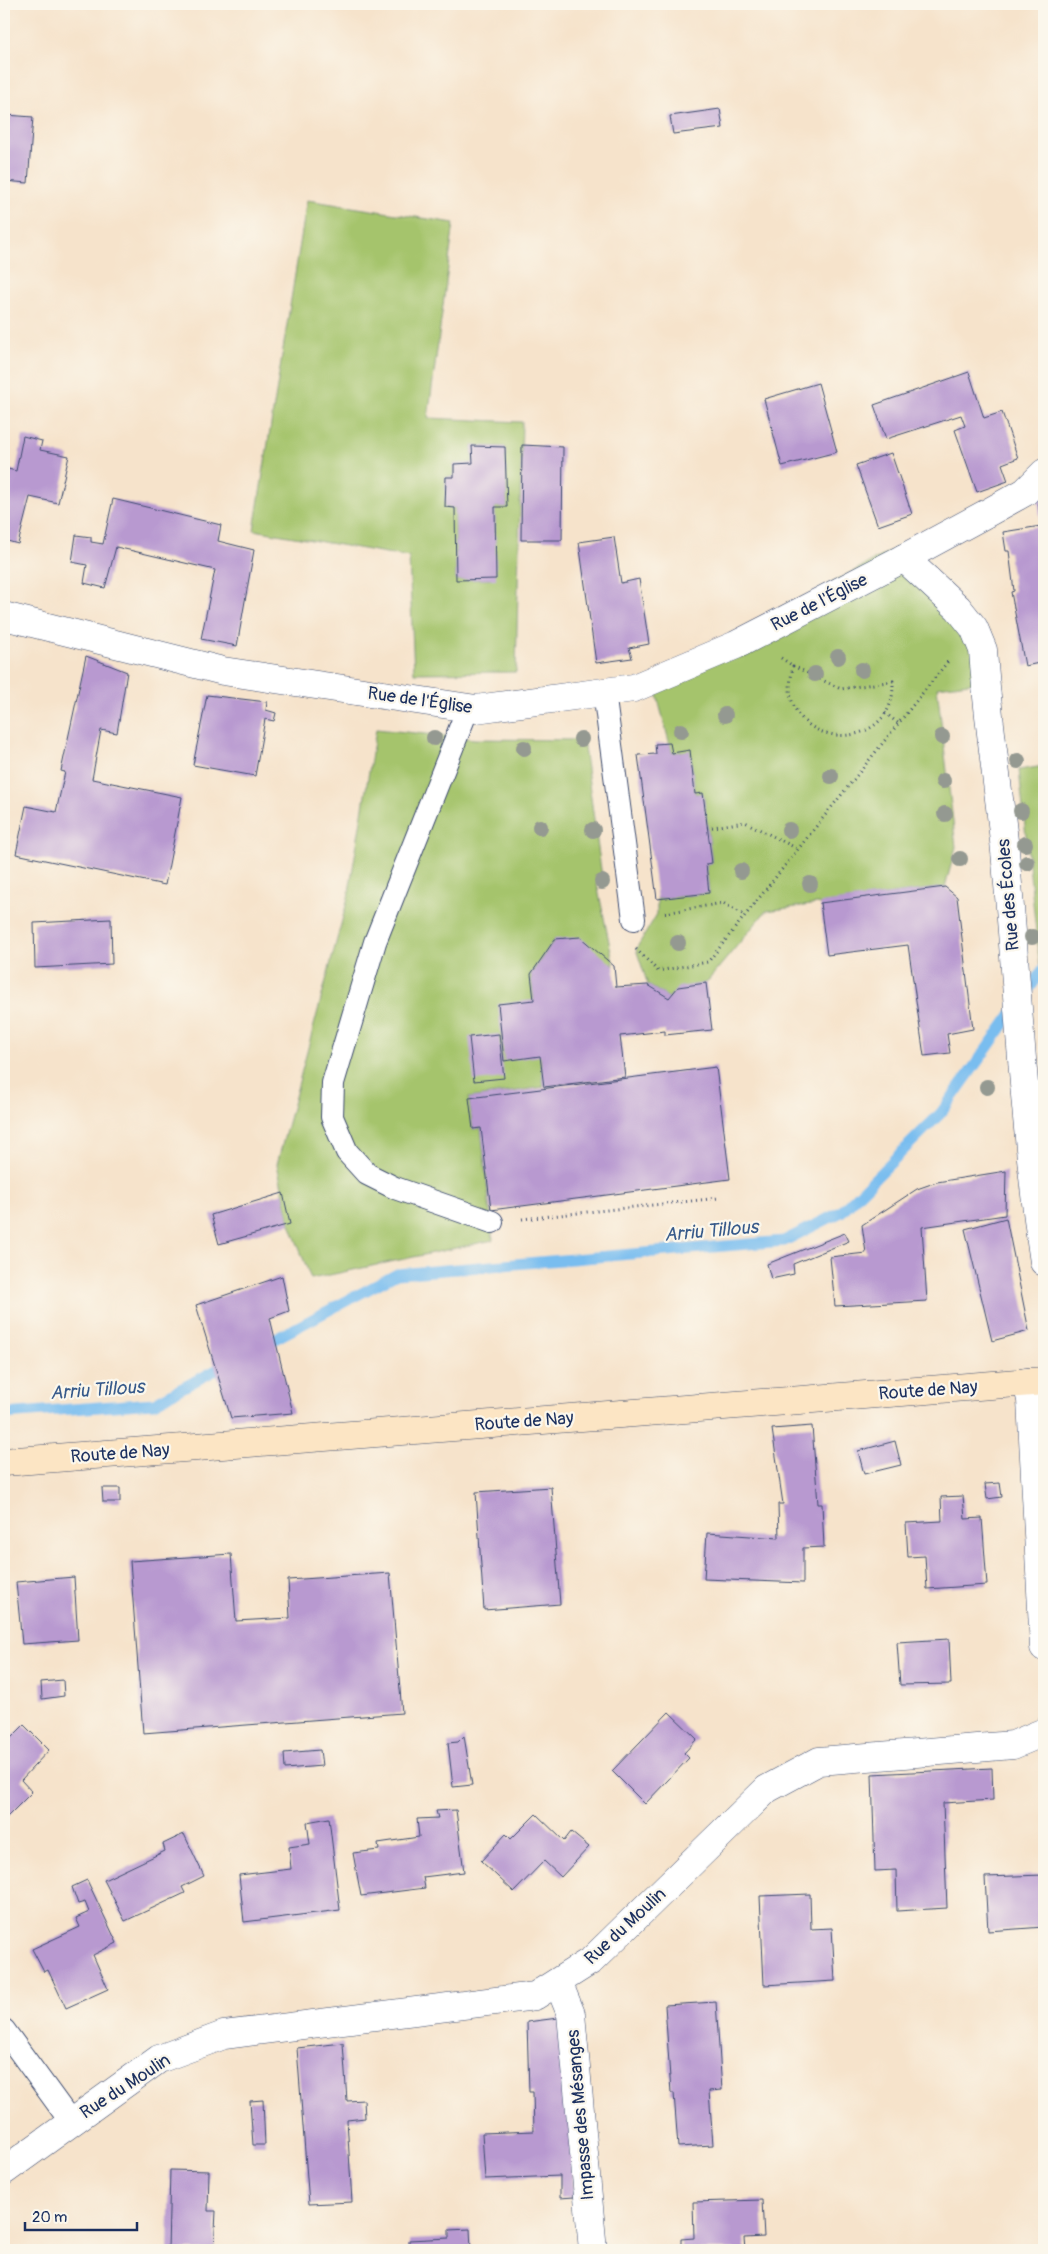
<svg xmlns="http://www.w3.org/2000/svg" width="1048" height="2254" font-family="Pangolin,sans-serif">
<style>
.green{fill:#a5c46c;stroke:#607a65;fill-rule:evenodd}
.lines{fill:none;stroke-linecap:round;stroke-linejoin:round}
.stream{stroke:#79bdef;stroke-width:11}
.building{fill:#b899d0}
.lane-casing{stroke:#3c4a6e;stroke-width:24}
.street-casing{stroke:#3c4a6e;stroke-width:29}
.secondary-casing{stroke:#3c4a6e;stroke-width:29}
.path{stroke:#3c4a6e;stroke-width:3;stroke-dasharray:1 4;stroke-linecap:butt}
.lane{stroke:#fff;stroke-width:22}
.street{stroke:#fff;stroke-width:28}
.secondary{stroke:#fce5c4;stroke-width:28}
.tree{fill:#949991}
.labels{text-anchor:middle;stroke-width:4.5;stroke-linejoin:round;paint-order:stroke}
.street-label{font-size:18px;fill:#1b2f5e;stroke:#fbf7ec}
.water-label{font-size:19px;font-style:italic;fill:#375a8a;stroke:#fbf7ec}
</style>
<rect width="100%" height="100%" fill="#fbf7ec"/>
<filter id="ink" filterUnits="userSpaceOnUse"><feTurbulence type="fractalNoise" baseFrequency=".02" numOctaves="2"/><feDisplacementMap in="SourceGraphic" scale="10" xChannelSelector="R" yChannelSelector="G"/><feConvolveMatrix kernelMatrix="1 2 1 2 8 2 1 2 1" color-interpolation-filters="sRGB"/></filter>
<filter id="wash" filterUnits="userSpaceOnUse"><feTurbulence type="fractalNoise" baseFrequency=".0096" numOctaves="4" result="noise"/><feDisplacementMap in="SourceGraphic" scale="20" xChannelSelector="R" yChannelSelector="G"/><feGaussianBlur stdDeviation="1.12" result="paint"/><feColorMatrix in="noise" values="0 0 0 0 0 0 0 0 0 0 0 0 0 0 0 0 0 1.4 0 .05"/><feComposite in="paint" operator="in"/></filter>
<g filter="url(#wash)">
<rect width="100%" height="100%" fill="#f6e3cb"/>
<g class="green">
<path d="M307 200 454 223 428 418 522 422 516 672 414 673 409 557 254 530ZM472 446 505 447 507 507H495V579L456 580 455 508 445 507 446 477H454V464L473 463Z"/>
<path d="M896 548 958 608 985 681 937 687 956 847 945 887 766 911 706 983 678 988 669 998 648 985 636 949 657 914V899L709 893 706 864 712 863 703 793 695 794 690 751 672 753 653 680Z"/>
<path d="M376 729 475 739 583 740 603 884H597L614 966 555 939 531 974 544 1087 469 1098 473 1129 481 1128 493 1240 311 1279 290 1224 277 1164 348 898Z"/>
<path d="M1044 766V1007L1019 770Z"/>
</g>
<g class="lines">
<g class="stream">
<path d="M1022 999 1044 968"/>
<path d="M275 1339 397 1274 784 1241 841 1212 941 1113 1013 1012"/>
<path d="M4 1414 154 1403 216 1370"/>
</g>
</g>
<g id="blocks">
<g class="building">
<path d="M720 109 723 128 673 134 670 116Z"/>
<path d="M6 115 33 117 28 183 4 181Z"/>
<path d="M969 372 984 418 1002 412 1018 458 1002 464 1008 481 977 492 955 430 965 426 961 415 886 439 874 405Z"/>
<path d="M818 383 837 452 782 466 764 399Z"/>
<path d="M23 436 42 441 40 450 69 456 58 503 30 497 18 544 4 540V468L16 471Z"/>
<path d="M522 445 563 447 562 540H521Z"/>
<path d="M472 446 505 447 507 507H495L496 579 456 580 455 508 445 507 446 477H454V464L473 463Z"/>
<path d="M891 453 912 514 878 526 856 465Z"/>
<path d="M1044 495V662L1025 666 1011 592 1014 591 1009 551H1006L1003 532 1041 526 1038 499Z"/>
<path d="M113 499 221 525 218 541 254 550 237 646 201 639 215 570 116 547 105 588 84 583 87 565 72 562 76 535 91 537V542L103 544Z"/>
<path d="M614 537 621 583 639 579 649 644 629 648 632 658 596 663 579 542Z"/>
<path d="M86 656 127 672 117 733 101 730 92 779 182 797 165 885 16 854 26 806 56 812 65 772 61 771Z"/>
<path d="M207 695 267 702 266 710 276 713 274 721 265 719 255 776 193 765Z"/>
<path d="M670 743 672 753 690 750 695 794 703 793 712 863 706 864 709 893 657 899 638 755 656 754 655 744Z"/>
<path d="M945 887 957 897 973 1029 947 1034 950 1053 924 1056 908 945 827 955 820 903Z"/>
<path d="M111 919 112 964 35 968 34 923Z"/>
<path d="M580 937 614 966 616 987 648 985 669 998 678 987 706 983 712 1030 665 1035V1031L620 1036 625 1077 544 1087 540 1056 504 1061 498 1004 534 1000 531 974 555 939Z"/>
<path d="M499 1034 504 1078 474 1081 469 1037Z"/>
<path d="M716 1067 730 1179 491 1210 481 1128 473 1129 469 1098Z"/>
<path d="M1006 1171 1005 1215 922 1227 927 1301 835 1306 830 1257 866 1253 862 1225 917 1189 937 1182Z"/>
<path d="M283 1193 290 1224 219 1244 211 1215Z"/>
<path d="M1006 1218 1029 1331 992 1341 965 1229Z"/>
<path d="M845 1233 849 1241 793 1264 794 1274 771 1279 767 1264Z"/>
<path d="M282 1276 289 1311 270 1318 293 1413 231 1418 196 1305Z"/>
<path d="M812 1426 818 1504H822L824 1547 803 1548V1583L704 1579 707 1533 779 1538 778 1504H783L772 1429Z"/>
<path d="M895 1441 901 1465 864 1474 858 1451Z"/>
<path d="M1000 1483 1002 1497 987 1499 985 1484Z"/>
<path d="M551 1487 560 1604 484 1610 476 1492Z"/>
<path d="M102 1488H120V1502H103Z"/>
<path d="M963 1496 965 1519 982 1518 987 1585 927 1589 925 1556 908 1557 906 1523 942 1521 941 1497Z"/>
<path d="M231 1554 236 1621 290 1618 288 1580 390 1573 402 1713 143 1733 130 1561Z"/>
<path d="M74 1577 78 1640 22 1644 16 1582Z"/>
<path d="M949 1639 951 1684 900 1685 897 1642Z"/>
<path d="M63 1680 64 1696 42 1699 41 1682Z"/>
<path d="M669 1712 697 1739 684 1753 689 1758 645 1804 612 1771Z"/>
<path d="M24 1725 49 1750 21 1780 32 1792 4 1820V1745Z"/>
<path d="M464 1736 472 1785 453 1787 448 1743 458 1742Z"/>
<path d="M320 1750 322 1766 285 1769 284 1753Z"/>
<path d="M992 1768 993 1800 943 1803 947 1908 897 1911 896 1870 875 1871 872 1774Z"/>
<path d="M456 1810 464 1872 423 1877 425 1888 361 1896 353 1853 379 1850 378 1843 419 1837 417 1819 438 1818 436 1811Z"/>
<path d="M536 1814 564 1841 571 1832 589 1847 561 1877 544 1861 514 1892 481 1861 506 1834 511 1839Z"/>
<path d="M329 1818 340 1910 244 1922 239 1875 291 1869 289 1847 310 1844 307 1822Z"/>
<path d="M184 1834 204 1876 182 1887 185 1893 125 1921 104 1880 165 1851 163 1844Z"/>
<path d="M1044 1875V1927L988 1931 985 1877Z"/>
<path d="M87 1880 117 1943 93 1955 108 1989 66 2008 48 1970 44 1972 32 1949 80 1927 76 1918 89 1912 85 1902 78 1904 72 1887Z"/>
<path d="M810 1894 811 1929 832 1928 835 1981 764 1985 760 1896Z"/>
<path d="M716 2002 722 2090 709 2091 713 2145 678 2147 674 2093H671L665 2005Z"/>
<path d="M566 2017 574 2197 560 2198V2176L485 2179 482 2133 534 2131 533 2092H529L527 2022Z"/>
<path d="M343 2043 347 2101 364 2100 365 2118 347 2120 352 2202 309 2204 297 2048Z"/>
<path d="M263 2100 265 2145H253L250 2101Z"/>
<path d="M170 2170 209 2171 208 2211H216L214 2250H168Z"/>
<path d="M762 2200 764 2237 744 2238 745 2250H681V2239L694 2238 693 2202Z"/>
<path d="M470 2229 471 2250H409V2240L449 2238V2230Z"/>
</g>
</g>
</g>
<g filter="url(#ink)">
<use href="#blocks" fill-opacity="0" stroke="#3c4a6e" stroke-width="1"/>
<g class="lines">
<defs>
<g id="lane">
<path d="M604 692 634 919"/>
<path d="M468 708 375 942 333 1083 332 1117 347 1152 367 1174 395 1188 492 1222"/>
<path d="M4 2030 71 2122"/>
</g>
<g id="street">
<path d="M904 558 958 608 974 628 983 650C987 714 997 777 1004 841 1018 981 1023 1122 1044 1262"/>
<path d="M4 616 223 671 476 709 604 692 634 688 736 645 904 558 989 512 1025 492 1044 473"/>
<path d="M1027 1382 1031 1400 1044 1647"/>
<path d="M558 1982 571 2014 593 2250"/>
<path d="M4 2171 159 2059 224 2035 535 1996 592 1960 767 1789 819 1761 1013 1745 1044 1732"/>
</g>
<path id="secondary" d="M4 1462 1044 1381"/>
</defs>
<use href="#lane" class="lane-casing"/>
<use href="#street" class="street-casing"/>
<use href="#secondary" class="secondary-casing"/>
<g class="path">
<path d="M781 658 793 666"/>
<path d="M793 666 841 689 893 681C893 686 893 692 892 697 882 747 807 748 792 701 788 689 791 678 793 666Z"/>
<path d="M885 713 898 723"/>
<path d="M707 828 745 822 798 849"/>
<path d="M665 913 723 903 744 915"/>
<path d="M636 949 658 971 708 962 949 660"/>
<path d="M522 1219 719 1198"/>
</g>
<use href="#lane" class="lane"/>
<use href="#street" class="street"/>
<use href="#secondary" class="secondary"/>
</g>
<g class="tree">
<circle cx="838" cy="657" r="8"/>
<circle cx="862" cy="670" r="8"/>
<circle cx="815" cy="674" r="8"/>
<circle cx="725" cy="715" r="8"/>
<circle cx="681" cy="731" r="8"/>
<circle cx="942" cy="737" r="8"/>
<circle cx="434" cy="738" r="8"/>
<circle cx="581" cy="739" r="8"/>
<circle cx="524" cy="748" r="8"/>
<circle cx="1018" cy="761" r="8"/>
<circle cx="831" cy="776" r="8"/>
<circle cx="943" cy="781" r="8"/>
<circle cx="1021" cy="811" r="8"/>
<circle cx="945" cy="814" r="8"/>
<circle cx="540" cy="827" r="8"/>
<circle cx="593" cy="830" r="8"/>
<circle cx="789" cy="830" r="8"/>
<circle cx="1025" cy="844" r="8"/>
<circle cx="960" cy="859" r="8"/>
<circle cx="1027" cy="863" r="8"/>
<circle cx="741" cy="871" r="8"/>
<circle cx="602" cy="882" r="8"/>
<circle cx="810" cy="884" r="8"/>
<circle cx="1032" cy="937" r="8"/>
<circle cx="678" cy="943" r="8"/>
<circle cx="987" cy="1087" r="8"/>
</g>
</g>
<g class="labels">
<g class="street-label">
<text transform="translate(819 602) rotate(-27)" y="6">Rue de l'Église</text>
<text transform="translate(420 700) rotate(8)" y="6">Rue de l'Église</text>
<text transform="translate(1008 895) rotate(-95)" y="6">Rue des Écoles</text>
<text transform="translate(928 1390) rotate(-4)" y="6">Route de Nay</text>
<text transform="translate(524 1421) rotate(-4)" y="6">Route de Nay</text>
<text transform="translate(120 1453) rotate(-4)" y="6">Route de Nay</text>
<text transform="translate(625 1926) rotate(-43)" y="6">Rue du Moulin</text>
<text transform="translate(125 2086) rotate(-33)" y="6">Rue du Moulin</text>
<text transform="translate(580 2115) rotate(-95)" y="6">Impasse des Mésanges</text>
</g>
<g class="water-label">
<text transform="translate(711 1230) rotate(-5)" y="7">Arriu Tillous</text>
<text transform="translate(97 1389) rotate(-4)" y="7">Arriu Tillous</text>
</g>
</g>
<rect width="1048" height="2254" fill="none" stroke="#fbf7ec" stroke-width="20"/>
<path d="M25 2222v8h112v-8" fill="none" stroke="#1b2f5e" stroke-width="2.5"/>
<text x="32" y="2222" font-size="15" fill="#1b2f5e" stroke="#fbf7ec" stroke-width="4" paint-order="stroke">20 m</text>
</svg>
